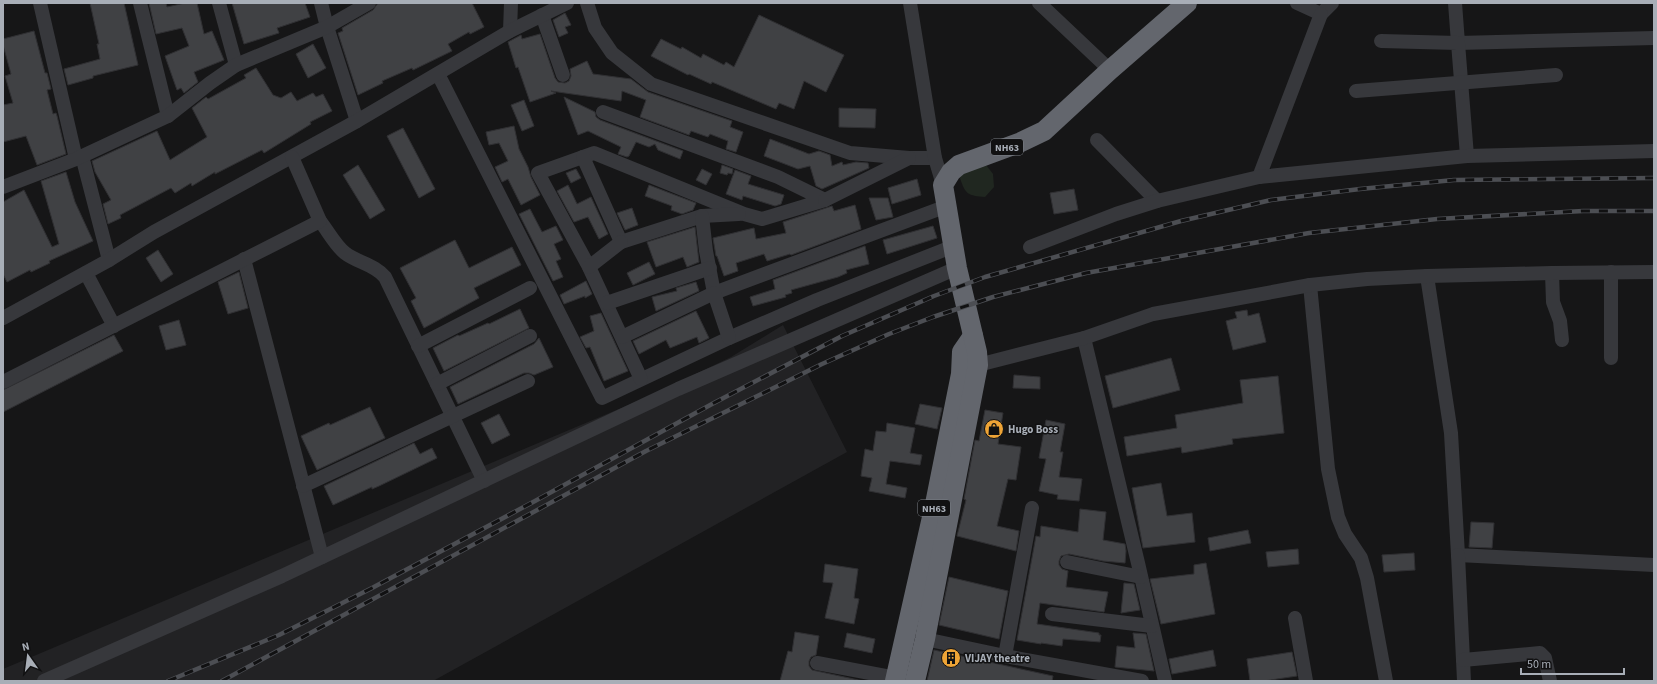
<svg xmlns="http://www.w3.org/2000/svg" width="1657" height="684" font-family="'Source Sans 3',sans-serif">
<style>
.built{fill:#222224}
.green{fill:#202720}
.building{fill:#404144;stroke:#303033}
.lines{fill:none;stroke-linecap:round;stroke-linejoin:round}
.minor{stroke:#37383c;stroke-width:14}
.highway{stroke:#63666d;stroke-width:20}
.rail-casing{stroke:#4c4e53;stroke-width:4.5}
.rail{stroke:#111112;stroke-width:3;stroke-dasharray:9;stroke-linecap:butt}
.labels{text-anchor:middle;stroke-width:3;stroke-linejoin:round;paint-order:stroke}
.shield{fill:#111112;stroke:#7b7f86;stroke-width:1}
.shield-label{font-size:10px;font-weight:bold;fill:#a8aeb7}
.poi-label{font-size:11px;font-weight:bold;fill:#a8aeb7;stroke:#111112;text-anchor:start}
</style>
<rect width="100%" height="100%" fill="#161617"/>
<path class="built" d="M783 325 847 452 433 681H3V669L652 395 731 357Z"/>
<path class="green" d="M986 165 993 174 994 187 985 197C968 196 965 194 960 178L965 169Z"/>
<g class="building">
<path d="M90 3H124L138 65 93 76V78L68 85 64 69 100 59 97 44H99Z"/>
<path d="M149 3H166L167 7 185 3H197L204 34 212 31 224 60 194 72 198 82 184 93 181 88 177 90 165 56 189 46 182 28 156 34Z"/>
<path d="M232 3H305L310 17 277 28 279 33 244 44Z"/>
<path d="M378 3H472L484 27 470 34 469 32 448 44 452 51 413 70 412 68 382 81 383 83 358 95 338 33 343 31 342 28 373 10Z"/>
<path d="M565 13 571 25 565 27 568 33 559 37 553 20Z"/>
<path d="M759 15 844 55 826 92 804 81 794 109 779 103 776 109 712 82 711 84 689 74 688 75 651 56 661 39 681 49 682 47 701 58 703 54 724 65 726 62 734 67Z"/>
<path d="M34 31 45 73H47L51 89 47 90 53 114 56 113 57 116 66 154 37 165 26 136 3 142V105L13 103 5 76 11 74 3 45V39Z"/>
<path d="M540 34 555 78 558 82 565 83 569 81 571 76 570 69 587 61 593 74 631 79 648 92 732 121 730 127 743 132 736 152 726 149 728 141 710 134 708 137 691 131 689 135 640 117 646 100 622 91 621 101 551 91 556 93 530 102 518 67 516 68 508 42 521 35 522 39Z"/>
<path d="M313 44 326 68 308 78 296 54Z"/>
<path d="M256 68 273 95 281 98 291 92 297 101 313 93 316 97 323 94 332 111 310 122 311 124 264 153 262 150 215 174V172L192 186 191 183 175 193 171 188 120 215 121 218 108 224 103 204 111 200 95 172 92 161 157 131 170 160 207 137 192 108 206 97 208 99 246 78 244 75Z"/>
<path d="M564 97 595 112 596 117 600 120 683 151 680 159 658 150 655 144 649 147 636 142 629 156 627 157 618 154 621 147 588 131 578 135Z"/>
<path d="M524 100 534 126 522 131 511 105Z"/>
<path d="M839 108 876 109 875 128 839 127Z"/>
<path d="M514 126 519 149 528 167 531 177 540 195 521 205 508 179 502 182 495 167 508 161 499 143 489 145 486 132Z"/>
<path d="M403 128 435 189 419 198 387 136Z"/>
<path d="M770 139 809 154 819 151 830 155 832 166 842 162 843 165 856 162 868 163 869 168 822 189 816 186 810 166 798 169 764 156Z"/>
<path d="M358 165 385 210 370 219 343 175Z"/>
<path d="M722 165 733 169 732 174 728 173 727 175 720 173Z"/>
<path d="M576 169 581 178 571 183 566 173Z"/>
<path d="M702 169 712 174 706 185 696 180Z"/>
<path d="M735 170 751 176 748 184 784 195 781 204 775 206 743 196 742 200 726 194Z"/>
<path d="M66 172 75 202 93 241 49 261 50 263 31 272 30 270 7 282 3 274V202L24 190 52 247 59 244 41 181Z"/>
<path d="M917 179 921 195 892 204 888 188Z"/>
<path d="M568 185 577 204 591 197 608 234 599 239 588 217 574 222 557 191Z"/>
<path d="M649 185 696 203 693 210 682 214 671 210 672 206 645 196Z"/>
<path d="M1074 189 1078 210 1054 214 1050 193Z"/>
<path d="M869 198H888L893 217 876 220Z"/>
<path d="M855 205 861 229 791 255 790 254 767 261 764 254 736 263 738 271 724 276 717 256H716L713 238 754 228 756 239 786 233 783 222 832 206 834 211Z"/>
<path d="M632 208 638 225 625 230 617 213Z"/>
<path d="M530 209 542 232 556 226 563 240 554 244 561 259 556 261 563 277 553 281 519 214Z"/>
<path d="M933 226 937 238 887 254 883 240Z"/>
<path d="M695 227 699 262 687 267 683 257 656 267 647 242Z"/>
<path d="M455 240 469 268 512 247 521 265 474 288 479 298 424 328 411 301 416 298 400 268Z"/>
<path d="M865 246 869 264 846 270 847 273 838 277 791 290 792 293 785 295 786 297 753 306 750 297 775 289 773 280Z"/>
<path d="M158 250 173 274 161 282 146 258Z"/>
<path d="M649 262 655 274 633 285 627 273Z"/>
<path d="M239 272 248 308 228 314 218 282Z"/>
<path d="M586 281 592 294 585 298V296L564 304 560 295Z"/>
<path d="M696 282 699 291 656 311 652 297 677 291 676 288Z"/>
<path d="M520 309 529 328 444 371 433 348 458 335 459 336 488 323 489 324Z"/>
<path d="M1247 310 1248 316 1259 313 1266 342 1233 350 1226 321 1237 318 1235 312Z"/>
<path d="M696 311 709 338 699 343 697 337 670 348 666 340 639 354 633 341Z"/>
<path d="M601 313 628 371 604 381 590 347 586 348 580 337 594 331 590 316Z"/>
<path d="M179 320 186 345 166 350 159 326Z"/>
<path d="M114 335 123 351 3 412V390Z"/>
<path d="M539 338 553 367 534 375 529 373H524L458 404 450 387 534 344Z"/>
<path d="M1171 358 1180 390 1113 408 1105 376Z"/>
<path d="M1014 375 1040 377V389L1013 388Z"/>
<path d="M1278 376 1284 433 1232 439 1233 444 1182 453 1181 447 1127 456 1124 437 1177 428 1175 415 1243 403 1240 380Z"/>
<path d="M920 404 942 408 937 429 915 424Z"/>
<path d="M370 407 385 438 317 470 301 436 329 423 330 425Z"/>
<path d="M985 410 1003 413 998 444 1021 447 1016 480 1008 479 997 526 1019 531 1016 551 957 536 966 500 964 499 975 440 979 441Z"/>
<path d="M499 414 510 435 492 444 481 423Z"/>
<path d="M1046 420 1065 424 1060 452H1063L1059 477 1082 479 1079 501 1057 499 1058 495 1039 491 1046 459 1039 458Z"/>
<path d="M887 423 915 428 910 453 922 455 920 465 890 461 886 484 907 488 905 498 869 491 872 478 861 476 865 449 873 451 876 431 886 432Z"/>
<path d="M414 443 420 454 432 448 437 458 379 486 372 489V487L333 505 324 486Z"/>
<path d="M1161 483 1167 516 1192 513 1195 542 1143 548 1132 488Z"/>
<path d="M1080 509 1106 512 1103 540 1125 544 1126 551 1125 563 1103 561 1069 554 1061 556 1059 561V565L1062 569 1068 571 1066 587 1108 592 1104 612 1040 603 1037 624 1099 633V635H1101L1100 642 1063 639 1062 646 1041 643V644L1017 640 1036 536 1040 537 1041 526 1078 532Z"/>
<path d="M1471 522 1494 523 1492 548 1469 547Z"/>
<path d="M1248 530 1251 543 1210 551 1208 538Z"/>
<path d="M1298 549 1299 564 1268 567 1266 552Z"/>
<path d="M1414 553 1415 570 1384 572 1382 555Z"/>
<path d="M1206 563 1215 614 1161 624 1150 579 1194 574V565Z"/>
<path d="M825 564 858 569 854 598 859 599 854 624 825 618 833 583 823 582Z"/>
<path d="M949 577 1008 591 999 639 939 625Z"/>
<path d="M1124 583 1134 584 1140 610 1121 613Z"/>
<path d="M795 632 819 636 816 655 811 657 809 661V666L812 670 863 681H780L788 651 792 652Z"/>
<path d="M847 633 875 639 872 653 844 647Z"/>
<path d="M1133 633 1146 634 1154 671 1115 667 1117 646 1135 648Z"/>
<path d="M934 650 1053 676 1052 681H927Z"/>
<path d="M1213 650 1216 666 1172 674 1169 659Z"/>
<path d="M1292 652 1297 676 1264 681H1250L1247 659Z"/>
</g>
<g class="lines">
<g class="minor">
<path d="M40 3 76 159"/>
<path d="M140 3 168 116"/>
<path d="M219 3 236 65"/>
<path d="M321 3 327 27 357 121"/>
<path d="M587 3 595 28 612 53 651 84 850 153 909 158H935"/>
<path d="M910 3 935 158 943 185"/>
<path d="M1039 3 1110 70"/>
<path d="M1297 3 1321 14 1332 3"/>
<path d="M1455 3 1458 43 1654 38"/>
<path d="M542 15 563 75"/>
<path d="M510 31 511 3"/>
<path d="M1381 41 1458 43 1467 156"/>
<path d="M438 74 602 398 729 338 817 300 954 246"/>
<path d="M1356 91 1556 75"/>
<path d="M603 112 778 177 825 200 762 219 744 214 594 153 538 173 589 267 641 379"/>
<path d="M1097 140 1157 201"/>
<path d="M82 156 109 260"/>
<path d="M583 157 621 242 702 216 739 214"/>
<path d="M1259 177 1321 14"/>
<path d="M3 187 76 159 168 116 210 83 236 65 327 27 369 3"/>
<path d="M825 200 909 158"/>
<path d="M702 216 706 251 714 293 947 206"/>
<path d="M320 221C328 231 335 245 345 253 358 263 374 264 385 277L484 481"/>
<path d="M1030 247 1116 214 1157 201 1259 177 1467 156 1654 151"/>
<path d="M244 259 322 557"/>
<path d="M589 267 621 242"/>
<path d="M86 273 114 326"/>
<path d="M1552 273 1553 302 1560 321 1562 340"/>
<path d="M1427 276 1451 433 1458 555 1654 565"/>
<path d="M1310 285 1328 469 1338 517 1345 534 1361 558 1367 578 1386 681"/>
<path d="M607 303 710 268"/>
<path d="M3 318 109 260 154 232 357 121 510 31 567 3"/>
<path d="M622 337 714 293 729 338"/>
<path d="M1084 338 1138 563 1165 681"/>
<path d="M418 346 530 288"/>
<path d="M1611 358V272"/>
<path d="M978 365 1084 338 1153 314 1310 285 1367 279 1427 276 1552 273 1654 272"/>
<path d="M3 382 320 221 292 157"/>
<path d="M437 384 530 336"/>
<path d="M303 486 528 381"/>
<path d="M1458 555 1464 681"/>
<path d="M1067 562 1141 577"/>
<path d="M1052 614 1152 626"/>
<path d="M1295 618 1306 681"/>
<path d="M925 639 1005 656 1142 681"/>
<path d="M1005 656 1032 508"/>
<path d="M1463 660 1540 653 1545 658 1550 681"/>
<path d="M817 663 896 678"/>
<path d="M44 681 282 576 678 389 957 268"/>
</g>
<g class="highway">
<path d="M895 681 935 504 961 374 962 352 973 336"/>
<path d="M915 681 925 639 978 365 977 352 957 268 943 185 951 172 959 165 1019 143 1044 131 1110 70 1187 3"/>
</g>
<defs>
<g id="rail">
<path d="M168 681 279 635 372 588 535 501 712 404 842 336 934 296 985 277 1181 221 1271 200 1360 189 1454 180 1654 178"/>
<path d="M222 681 646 451 822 364 889 334 933 317 993 297 1086 273 1309 233 1437 219 1583 211H1654"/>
</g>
</defs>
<use href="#rail" class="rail-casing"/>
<use href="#rail" class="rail"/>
</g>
<defs>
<symbol id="shop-disc" viewBox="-11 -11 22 22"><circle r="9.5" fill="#eea436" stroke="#111112"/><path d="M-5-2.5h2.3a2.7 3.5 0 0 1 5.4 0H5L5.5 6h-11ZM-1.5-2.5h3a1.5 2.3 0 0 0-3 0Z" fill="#111"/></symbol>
<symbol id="building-disc" viewBox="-11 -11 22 22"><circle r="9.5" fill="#eea436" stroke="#111112"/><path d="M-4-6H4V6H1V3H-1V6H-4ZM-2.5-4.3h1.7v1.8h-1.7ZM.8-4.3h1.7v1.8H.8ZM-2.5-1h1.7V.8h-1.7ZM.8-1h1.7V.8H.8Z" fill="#111"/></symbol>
</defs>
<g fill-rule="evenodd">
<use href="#shop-disc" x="983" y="418" width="22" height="22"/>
<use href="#building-disc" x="940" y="647" width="22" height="22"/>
</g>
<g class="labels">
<g class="shield">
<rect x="991" y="139" width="32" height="16" rx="3"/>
<rect x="918" y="500" width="32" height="16" rx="3"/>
</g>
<g class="shield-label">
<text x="1007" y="151">NH63</text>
<text x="934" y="512">NH63</text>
</g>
<g class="poi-label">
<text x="1008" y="433">Hugo Boss</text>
<text x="965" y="662">VIJAY theatre</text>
</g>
</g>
<rect width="1657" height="684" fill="none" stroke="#a8aeb7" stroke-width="8"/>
<g transform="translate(28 656) rotate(346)" stroke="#111112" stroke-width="3" paint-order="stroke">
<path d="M0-3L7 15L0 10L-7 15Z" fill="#a8aeb7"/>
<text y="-6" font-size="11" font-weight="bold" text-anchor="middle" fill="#a8aeb7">N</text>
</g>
<path d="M1521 668v6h103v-6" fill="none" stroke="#a8aeb7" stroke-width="2"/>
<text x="1527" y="668" font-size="12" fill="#a8aeb7" stroke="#111112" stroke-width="3" paint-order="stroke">50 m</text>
</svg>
